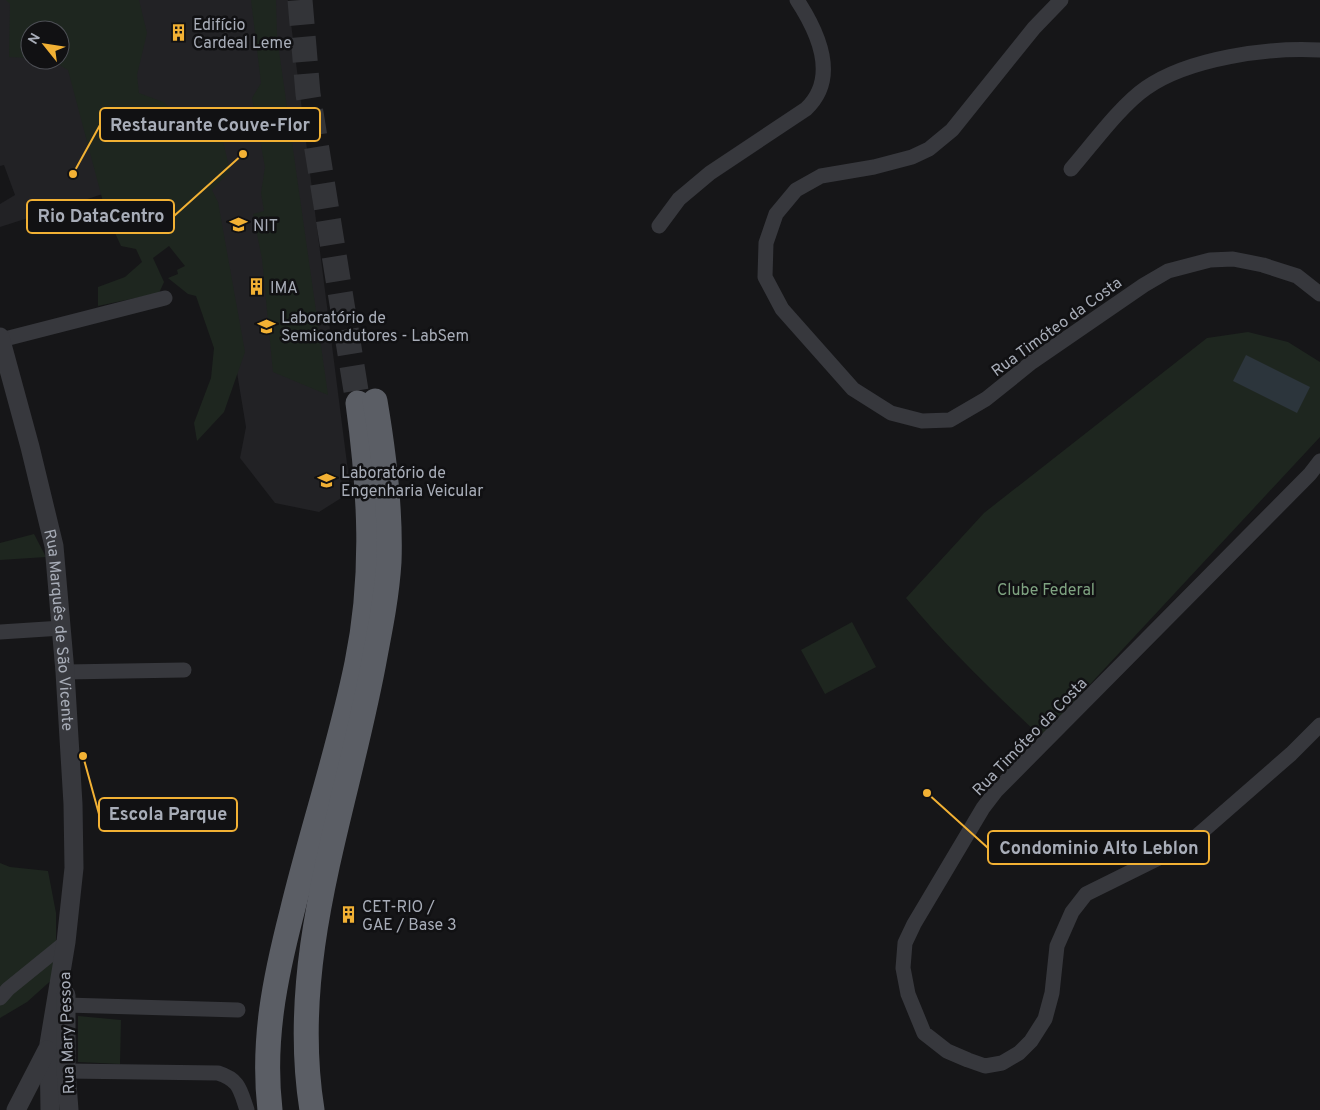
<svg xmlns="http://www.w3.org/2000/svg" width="1320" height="1110" font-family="Overpass,sans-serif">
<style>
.built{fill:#222225;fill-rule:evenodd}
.green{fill:#1e261f}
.water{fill:#2c353c}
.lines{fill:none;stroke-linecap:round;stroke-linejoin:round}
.trunk-tunnel{stroke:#333438;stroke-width:25;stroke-dasharray:25 12;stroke-linecap:butt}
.minor{stroke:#37383d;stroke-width:15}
.tertiary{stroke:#37383d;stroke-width:19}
.trunk{stroke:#5b5e65;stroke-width:25}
.labels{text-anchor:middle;stroke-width:5;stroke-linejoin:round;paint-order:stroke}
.poi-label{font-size:16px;fill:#a8adb8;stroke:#111113;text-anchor:start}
.street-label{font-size:16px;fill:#a8adb8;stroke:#111113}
.park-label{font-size:16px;fill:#7fa381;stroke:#111113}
.leader{fill:none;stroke:#f2b134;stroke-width:2}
.callout-dot{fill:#f2b134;stroke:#111113;stroke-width:2}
.callout{fill:#111113;stroke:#f2b134;stroke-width:2}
.callout-label{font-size:18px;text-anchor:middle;font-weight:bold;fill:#a8adb8}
</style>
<rect width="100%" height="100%" fill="#161618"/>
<path class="built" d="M0 0H288L350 487 346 495 319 512 275 503 240 458 246 427 227 312 209 266 109 192 0 227V204L15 195 4 165 0 166ZM30 30H60V60H30Z"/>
<g class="green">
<path d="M6 0H139L147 33 137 75 139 93 163 102 185 121 202 128 211 136 222 137 230 171 212 190 218 202 245 352 224 412 197 441 194 423 211 378 214 348 196 296 188 294 168 278 178 274 177 270 185 266 169 246 153 258 164 282 159 293 98 306V287L125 277 142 262 136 249 121 246 106 213 68 70 51 60H60V30H30V58L9 57 10 4Z"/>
<path d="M251 0H276L277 37 328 395 273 372 262 259 253 214 264 211 261 193 265 167 252 98 261 83Z"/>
<path d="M1248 332 1288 342 1320 362V437L1041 737C994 692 947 648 906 598L984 513 1207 338Z"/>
<path d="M34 534 46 557 0 560V543Z"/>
<path d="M852 622 876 667 825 694 801 650Z"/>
<path d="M0 863 10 867 48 871 56 913V976L27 1002 0 1018Z"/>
<path d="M78 1016 121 1020 120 1064 78 1062Z"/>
</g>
<path class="water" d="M1246 355 1310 387 1297 413 1233 381Z"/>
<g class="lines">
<path class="trunk-tunnel" d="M300 0 308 94 358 403"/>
<g class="minor">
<path d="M1061 0 1034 28 952 130 929 149 912 157 874 167 821 176 796 190 776 214 766 243 765 277 782 309 853 389 891 413 922 421 950 420 986 399 1032 362 1144 285 1168 271 1210 260 1233 259 1263 265 1297 276 1320 294"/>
<path d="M1071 169C1092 145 1120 106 1146 88 1189 58 1269 47 1320 50"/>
<path d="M659 226 679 199 710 173 806 109C839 78 818 32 797 0"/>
<path d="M1 340 165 298"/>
<path d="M1320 461 1310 474 996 791 983 808 914 924 905 943 903 968 908 994 924 1033 947 1051 968 1060 985 1066 1002 1063 1019 1053 1031 1041 1045 1019 1052 993 1057 946 1072 912 1086 894 1189 843 1291 754 1320 725"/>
<path d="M0 632 62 628"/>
<path d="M65 672 184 670"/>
<path d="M0 998 8 989 66 942"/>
<path d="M66 1005 238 1010"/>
<path d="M66 1071 218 1073C240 1080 240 1090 247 1110"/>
</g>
<g class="tertiary">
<path id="s1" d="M0 337 30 447 54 546 65 672 73 804 74 868 66 942 49 1044 50 1110"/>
<path d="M66 995V1071L69 1110"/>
<path d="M16 1110 47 1050"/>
</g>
<g class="trunk">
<path d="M270 1110C262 1041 275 978 292 912 312 829 340 747 357 663 375 575 370 491 358 403"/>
<path d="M312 1110C287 954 348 807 375 656 381 625 387 594 389 562 391 508 384 454 375 401"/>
</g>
</g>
<defs>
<symbol id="building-bare" viewBox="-9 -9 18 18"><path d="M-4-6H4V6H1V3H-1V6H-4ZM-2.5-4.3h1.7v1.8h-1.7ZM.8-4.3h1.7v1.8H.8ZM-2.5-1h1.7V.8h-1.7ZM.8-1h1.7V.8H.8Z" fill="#f2b134" stroke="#111113" stroke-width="2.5" paint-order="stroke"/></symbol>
<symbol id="university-bare" viewBox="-9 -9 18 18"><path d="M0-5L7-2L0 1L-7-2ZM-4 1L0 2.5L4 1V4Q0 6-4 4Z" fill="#f2b134" stroke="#111113" stroke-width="2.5" paint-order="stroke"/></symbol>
</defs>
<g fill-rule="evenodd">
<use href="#building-bare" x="166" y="20" width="25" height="25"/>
<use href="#university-bare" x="226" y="212" width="25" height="25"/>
<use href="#building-bare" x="244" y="274" width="25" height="25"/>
<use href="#university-bare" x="254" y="314" width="25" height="25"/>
<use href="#university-bare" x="314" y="468" width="25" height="25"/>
<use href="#building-bare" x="336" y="902" width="25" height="25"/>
</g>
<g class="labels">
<g class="poi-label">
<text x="193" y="30">Edifício<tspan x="193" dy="18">Cardeal Leme</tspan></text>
<text x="253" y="231">NIT</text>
<text x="270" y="293">IMA</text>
<text x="281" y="323">Laboratório de<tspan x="281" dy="18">Semicondutores - LabSem</tspan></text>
<text x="341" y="478">Laboratório de<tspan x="341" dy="18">Engenharia Veicular</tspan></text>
<text x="362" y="912">CET-RIO /<tspan x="362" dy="18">GAE / Base 3</tspan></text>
</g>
<g class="street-label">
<text transform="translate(1056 326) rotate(-36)" y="6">Rua Timóteo da Costa</text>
<text dy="6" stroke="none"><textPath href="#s1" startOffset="300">Rua Marquês de São Vicente</textPath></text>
<text transform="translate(1029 736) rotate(-46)" y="6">Rua Timóteo da Costa</text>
<text transform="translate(66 1033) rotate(-92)" y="6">Rua Mary Pessoa</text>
</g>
<g class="park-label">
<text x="1046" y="595">Clube Federal</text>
</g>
</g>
<path class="leader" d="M73 174L100 125M243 154L174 216M83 756L99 814M927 793L988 848"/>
<g class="callout-dot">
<circle cx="73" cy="174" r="5"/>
<circle cx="243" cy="154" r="5"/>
<circle cx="83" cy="756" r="5"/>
<circle cx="927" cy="793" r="5"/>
</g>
<g class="callout">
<rect x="100" y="108" width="220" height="33" rx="5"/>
<rect x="27" y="200" width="147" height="33" rx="5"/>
<rect x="99" y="798" width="138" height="33" rx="5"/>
<rect x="988" y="831" width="221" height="33" rx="5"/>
</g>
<g class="callout-label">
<text x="210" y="131">Restaurante Couve-Flor</text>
<text x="101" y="222">Rio DataCentro</text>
<text x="168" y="820">Escola Parque</text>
<text x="1099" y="854">Condominio Alto Leblon</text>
</g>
<g transform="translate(45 45) rotate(300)"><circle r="24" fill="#111113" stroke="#4d4f55"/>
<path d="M0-4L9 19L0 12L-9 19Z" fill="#f2b134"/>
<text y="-8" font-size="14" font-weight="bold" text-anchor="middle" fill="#a8adb8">N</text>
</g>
</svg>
